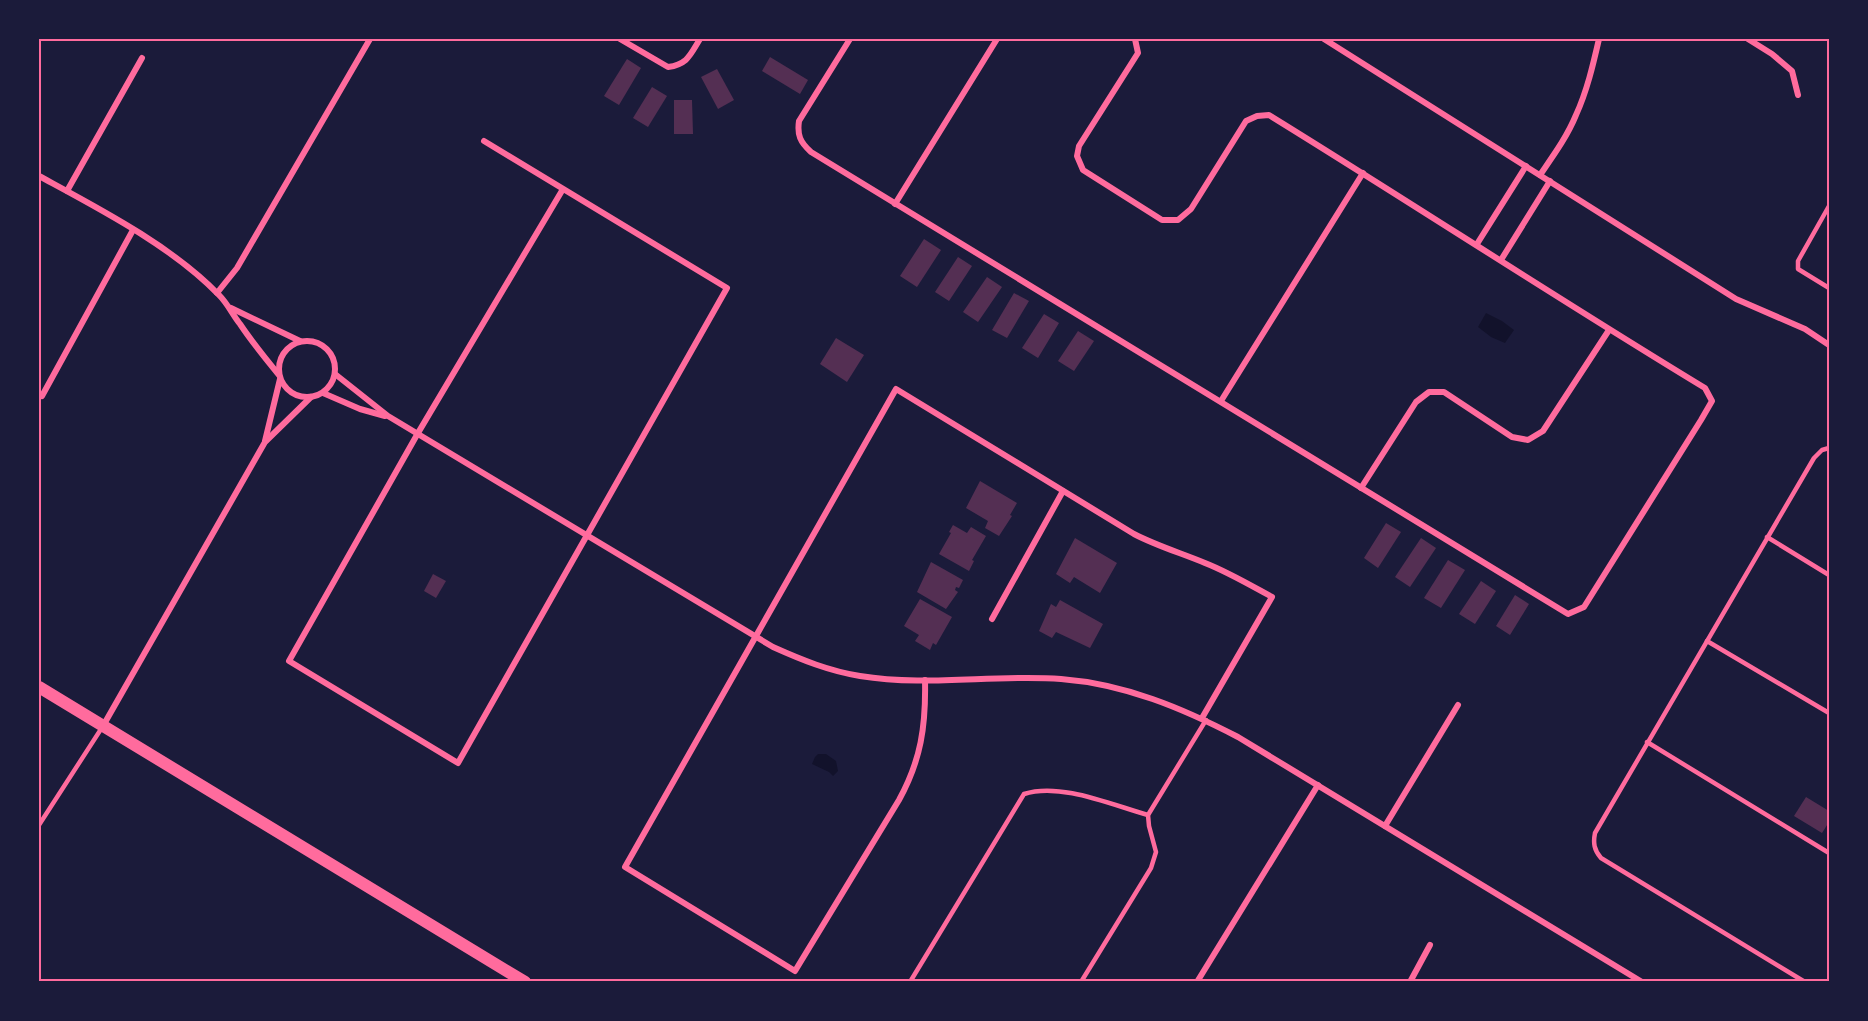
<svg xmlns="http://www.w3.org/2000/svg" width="1868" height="1021" font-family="Ubuntu,sans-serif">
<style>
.water{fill:#12122b}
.building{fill:#542f53}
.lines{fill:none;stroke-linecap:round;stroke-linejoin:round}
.service{stroke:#ff6b9d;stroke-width:4.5}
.minor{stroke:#ff6b9d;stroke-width:6}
.secondary{stroke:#ff6b9d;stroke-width:12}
.neatline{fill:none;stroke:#ff6b9d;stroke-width:2}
</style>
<rect width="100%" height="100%" fill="#1b1b3a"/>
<g class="water">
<path d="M1486 313 1502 321 1514 330 1505 343 1491 337 1478 327Z"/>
<path d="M818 754H826L836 761 838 771 833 776 829 772 812 764 815 757Z"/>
</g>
<g class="building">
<path d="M770 57 808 80 800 94 762 71Z"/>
<path d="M627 59 641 68 619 105 604 96Z"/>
<path d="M717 69 734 100 718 109 701 77Z"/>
<path d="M652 87 667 96 648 127 633 118Z"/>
<path d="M674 100H692L693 134H674Z"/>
<path d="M924 239 941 250 917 287 900 276Z"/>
<path d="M958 257 972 266 949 301 935 292Z"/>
<path d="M987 277 1002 287 978 322 963 312Z"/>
<path d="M1014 293 1029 301 1007 338 992 330Z"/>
<path d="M1044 314 1059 323 1038 358 1022 348Z"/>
<path d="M1078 331 1094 341 1074 371 1058 361Z"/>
<path d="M836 338 864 355 847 382 820 364Z"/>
<path d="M980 481 1017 503 1010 515 1012 516 999 536 985 528 988 521 966 508Z"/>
<path d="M1386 523 1401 532 1378 568 1364 558Z"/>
<path d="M953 525 967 533 971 527 986 536 972 560 974 561 969 571 939 554 951 533 949 532Z"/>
<path d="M1075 538 1117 563 1100 593 1074 577 1070 583 1056 574Z"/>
<path d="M1421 538 1436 548 1410 587 1395 577Z"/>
<path d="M1448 560 1465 570 1441 608 1424 598Z"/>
<path d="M931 562 963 580 959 588 956 587 955 590 958 592 946 609 917 592Z"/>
<path d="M433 574 446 581 436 598 424 591Z"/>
<path d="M1481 581 1496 591 1475 624 1459 614Z"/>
<path d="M1515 595 1529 604 1510 635 1496 626Z"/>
<path d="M920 599 952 617 936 645 933 643 930 650 915 641 919 635 904 626Z"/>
<path d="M1060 600 1103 624 1090 648 1056 632 1052 638 1039 631 1051 604 1056 607Z"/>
<path d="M1806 797 1829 811V822L1822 833 1794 816Z"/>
</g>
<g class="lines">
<g class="service">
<path d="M1829 206 1798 261V269L1829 288"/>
<path d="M1767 537 1829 575"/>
<path d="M1707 641 1829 713"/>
<path d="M1647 742 1829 853"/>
<path d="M39 825 103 726"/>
<path d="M910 982 1024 794C1060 782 1112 805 1148 815"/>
<path d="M1081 982 1151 868 1156 852 1149 826 1148 815 1206 720"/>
<path d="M1805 982 1601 858C1594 850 1593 843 1595 833L1814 458 1822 450 1829 448"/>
</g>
<g class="minor">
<path d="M620 39 668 67C688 64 690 55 700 39"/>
<path d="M850 39 799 121C797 135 800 142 811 152L1568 614 1584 607 1701 420 1712 401 1705 388C1558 299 1415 205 1269 115L1257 116 1246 121 1191 209 1178 220H1162L1083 170 1077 156 1079 146 1138 53 1135 39"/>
<path d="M1324 39 1736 299 1805 329 1829 345"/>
<path d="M1748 39 1772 54 1792 71 1798 95"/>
<path d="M484 141 727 288 458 763 289 661 418 433 563 189"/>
<path d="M1540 175C1553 156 1567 137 1576 115 1587 91 1593 65 1599 39"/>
<path d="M39 176C98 208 172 246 219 295 228 304 232 314 240 324 252 342 265 358 279 375"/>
<path d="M67 191 142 58"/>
<path d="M895 204 997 39"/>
<path d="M1477 244 1526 166"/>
<path d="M1501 260 1550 181"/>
<path d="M217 293 237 268 370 39"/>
<path d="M231 308 300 341"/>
<circle cx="307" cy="369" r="28"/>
<path d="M335 374 388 416 773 647C802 660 829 671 860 676 926 687 995 674 1061 679 1125 684 1182 708 1238 737L1642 982"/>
<path d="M323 393 360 409 385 416"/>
<path d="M42 396 133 230"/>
<path d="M1221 401 1363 173"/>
<path d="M265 441 280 379"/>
<path d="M1361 488 1416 402 1429 392H1444L1512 437 1528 440 1543 431 1609 330"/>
<path d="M992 619 1063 491"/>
<path d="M925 680C926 726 921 760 899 800L795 971 625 867 896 389 1134 534C1157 546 1181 553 1205 563 1228 572 1250 585 1272 597L1202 718"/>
<path d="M103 726 265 442 311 397"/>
<path d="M1385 826 1458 705"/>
<path d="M1197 982 1318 785"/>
<path d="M1410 982 1430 945"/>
</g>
<path class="secondary" d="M39 687 525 982"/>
</g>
<rect width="1868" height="1021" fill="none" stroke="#1b1b3a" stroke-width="81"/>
<rect x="40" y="40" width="1788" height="940" class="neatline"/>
</svg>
